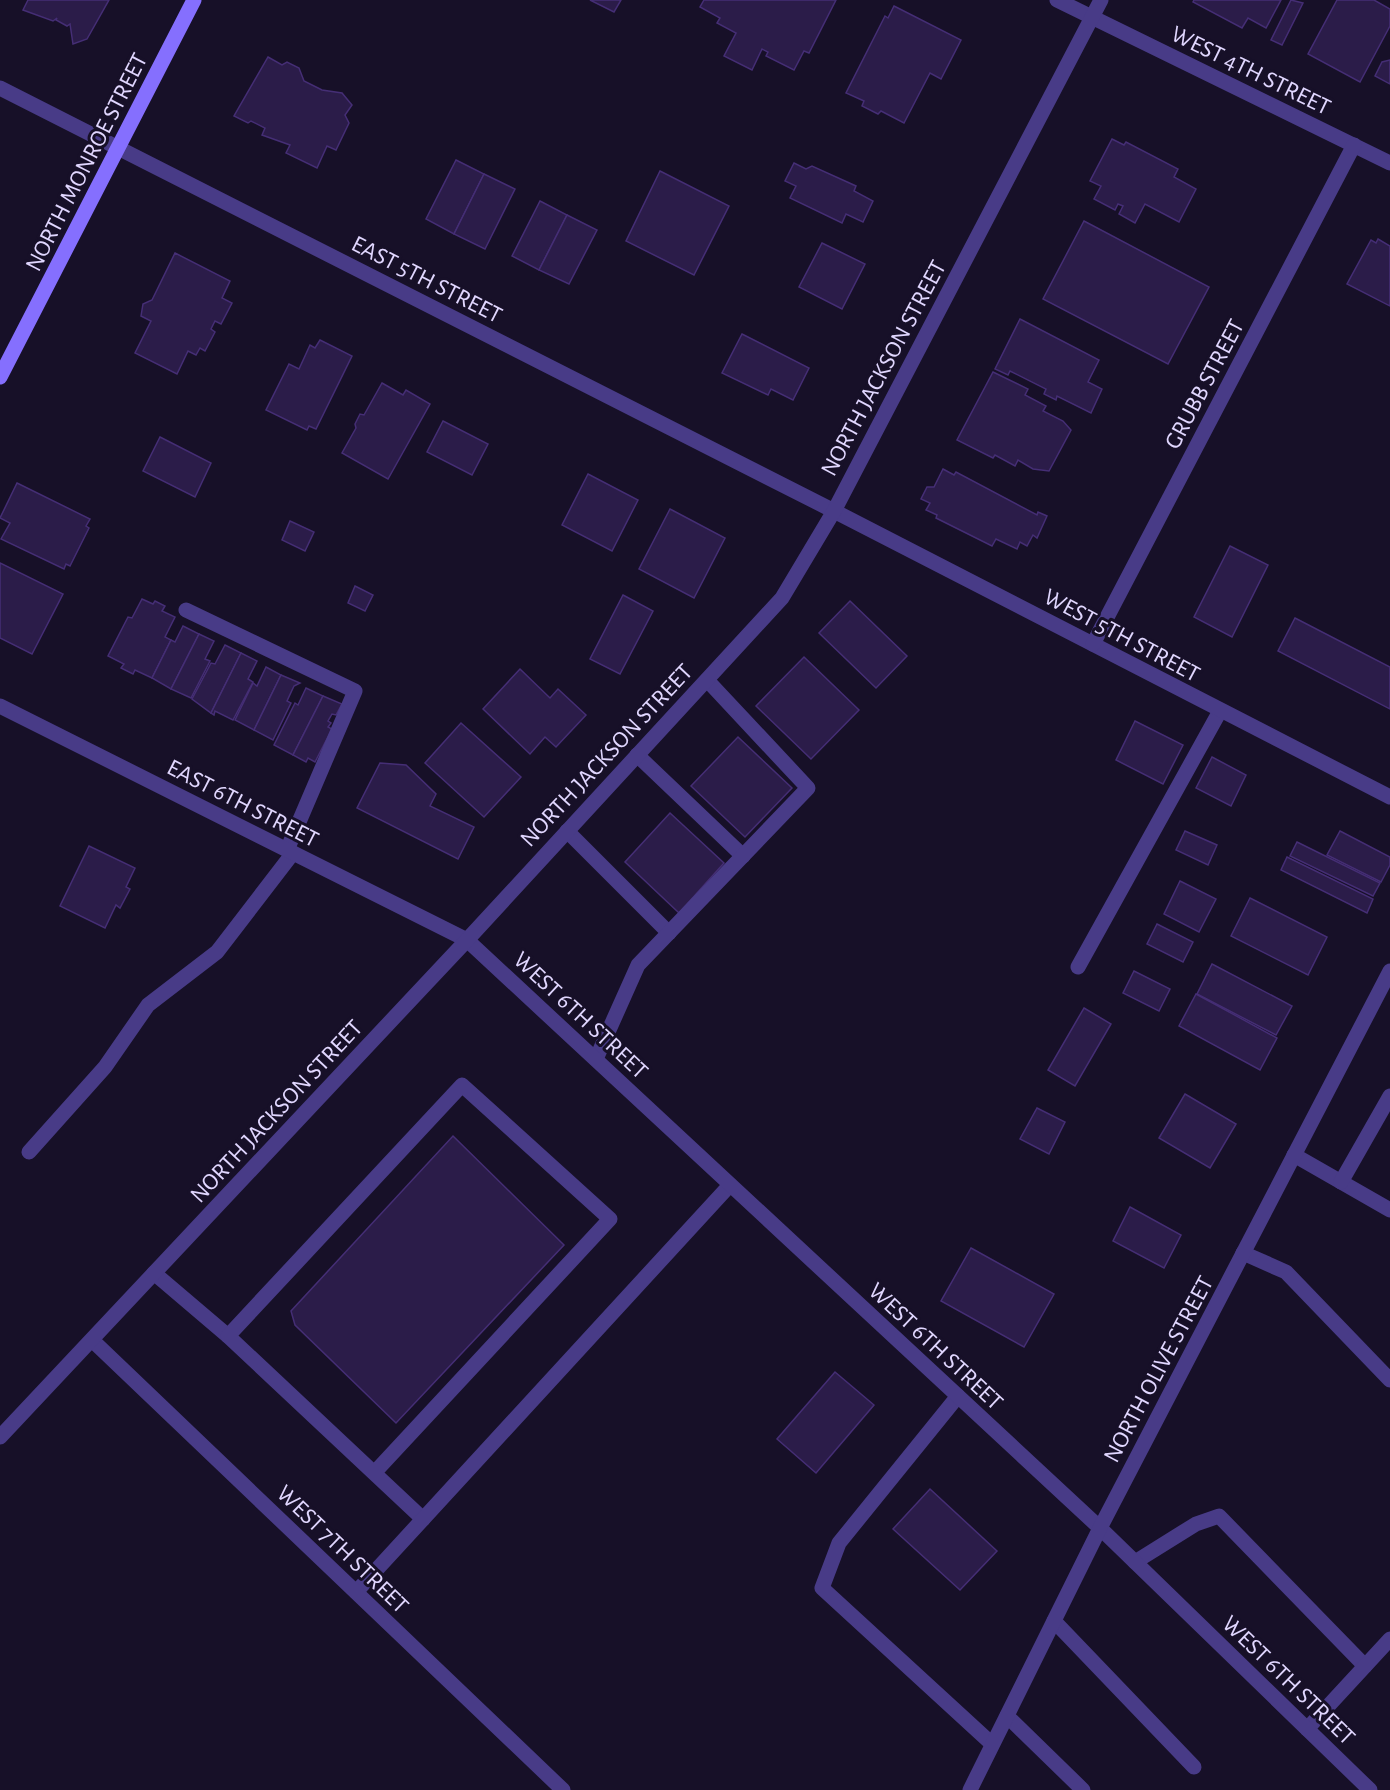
<svg xmlns="http://www.w3.org/2000/svg" width="1390" height="1790" font-family="'Alegreya Sans',sans-serif">
<style>
.building{fill:#2b1c49;stroke:#452e75;stroke-width:1.5}
.lines{fill:none;stroke-linecap:round;stroke-linejoin:round}
.lane{stroke:#483b87;stroke-width:15}
.street{stroke:#483b87;stroke-width:15}
.secondary{stroke:#856ffe;stroke-width:15}
.labels{text-anchor:middle;stroke-width:6;stroke-linejoin:round;paint-order:stroke}
.street-label{font-size:24px;fill:#e1d7ff;stroke:#171028}
</style>
<rect width="100%" height="100%" fill="#171028"/>
<g class="building">
<path d="M28 0H109L87 39 73 44 70 24 67 26 56 20 57 18 53 21 23 10Z"/>
<path d="M590 0H621L614 12Z"/>
<path d="M704 0H836L809 53 804 51 794 70 766 56 768 52 762 49 752 70 724 56 736 33 717 23 720 18 700 7Z"/>
<path d="M1194 0H1281L1266 28 1248 18 1242 28 1193 2Z"/>
<path d="M1291 0 1303 3 1282 45 1271 40Z"/>
<path d="M1337 0H1374L1390 9V26L1360 82 1308 54Z"/>
<path d="M894 6 961 40 941 79 930 73 904 123 881 111 878 114 862 106 864 101 846 93 885 16 888 18Z"/>
<path d="M268 57 282 65 287 62 299 68 304 81 322 90 342 93 352 105 345 115 349 123 336 150 327 146 317 168 286 153 290 145 262 135 265 128 251 121 248 123 234 116Z"/>
<path d="M1390 60V84L1375 76 1382 62Z"/>
<path d="M1112 139 1124 145 1126 142 1178 169 1174 177 1196 189 1179 222 1145 204 1135 223 1119 214 1123 206 1118 204 1115 210 1094 199 1101 186 1090 181Z"/>
<path d="M456 160 484 174 454 234 426 219Z"/>
<path d="M794 163 806 169 812 166 856 186 854 191 873 201 863 222 846 214 842 223 790 198 796 186 785 181Z"/>
<path d="M660 171 729 206 694 275 626 241Z"/>
<path d="M484 174 515 189 485 249 454 234Z"/>
<path d="M540 201 567 215 539 270 512 256Z"/>
<path d="M567 215 597 230 569 284 539 270Z"/>
<path d="M1084 221 1209 287 1168 364 1043 299Z"/>
<path d="M1378 239 1390 246V306L1347 284 1371 240 1376 243Z"/>
<path d="M822 243 865 264 842 309 799 287Z"/>
<path d="M175 253 230 281 222 298 232 303 221 324 215 321 211 329 215 332 205 351 200 348 196 355 188 351 177 374 135 353 151 321 141 316 143 304 152 300Z"/>
<path d="M1020 319 1099 360 1088 382 1102 389 1091 413 1057 396 1056 400 1044 394 1046 389 1010 371 1008 375 995 369Z"/>
<path d="M742 334 809 368 793 400 771 389 768 395 722 373Z"/>
<path d="M320 340 352 356 316 429 309 426 307 430 266 410 289 364 299 369 310 345 315 348Z"/>
<path d="M993 372 1028 389 1025 395 1046 406 1043 411 1063 421 1071 430 1049 471 1033 469 1018 460 1015 466 995 455 993 458 957 440Z"/>
<path d="M382 383 403 395 406 390 430 404 388 479 342 453 356 428 355 424 360 414 364 415Z"/>
<path d="M443 421 488 444 472 475 427 452Z"/>
<path d="M160 437 211 463 195 497 143 471Z"/>
<path d="M943 469 954 475 956 472 1037 515 1038 512 1047 516 1037 538 1033 535 1027 546 1020 542 1017 549 996 539 992 546 936 518 937 515 926 510 930 503 921 499 927 487H934Z"/>
<path d="M588 474 638 500 612 551 562 525Z"/>
<path d="M17 483 90 519 86 526 89 528 70 566 66 564 64 569 1 539 10 523 0 518Z"/>
<path d="M670 509 725 538 694 598 639 569Z"/>
<path d="M290 521 314 532 305 551 282 540Z"/>
<path d="M1230 546 1268 565 1232 637 1194 617Z"/>
<path d="M0 563 63 594 32 654 0 638Z"/>
<path d="M355 586 373 595 365 611 348 603Z"/>
<path d="M623 595 653 611 620 674 590 659Z"/>
<path d="M142 599 153 604 155 601 165 606 162 611 175 617 165 637 171 640 152 678 135 670 133 674 121 668 124 664 108 656 128 617 132 618Z"/>
<path d="M850 601 907 656 876 688 819 633Z"/>
<path d="M1295 618 1390 667V709L1278 651Z"/>
<path d="M183 626 199 634 171 689 152 678 171 640 175 642Z"/>
<path d="M199 634 214 641 205 659 210 661 191 698 171 689Z"/>
<path d="M225 645 241 653 211 713 192 699 211 663 215 664Z"/>
<path d="M241 653 257 661 248 679 253 682 233 720 215 711 214 715 211 713Z"/>
<path d="M804 657 859 710 811 759 756 706Z"/>
<path d="M266 667 281 675 254 730 235 720 253 683 257 686Z"/>
<path d="M520 669 550 698 558 689 586 715 556 747 545 737 530 754 483 709Z"/>
<path d="M281 675 300 683 294 686 287 701 291 703 273 740 254 730Z"/>
<path d="M306 688 323 696 293 755 274 745 295 703 298 705Z"/>
<path d="M323 696 342 704 336 715 332 714 328 721 331 723 328 727 332 729 315 762 308 758 306 762 293 755Z"/>
<path d="M1135 721 1183 745 1163 784 1116 760Z"/>
<path d="M461 723 521 777 484 817 425 763Z"/>
<path d="M738 737 792 788 745 837 691 786Z"/>
<path d="M1212 757 1246 775 1231 806 1196 788Z"/>
<path d="M380 763 406 765 436 794 430 806 474 827 458 859 357 808Z"/>
<path d="M670 813 724 863 679 913 625 862Z"/>
<path d="M1185 831 1217 845 1208 865 1176 850Z"/>
<path d="M1340 831 1390 857V865L1381 882 1327 855Z"/>
<path d="M1297 842 1380 883 1373 896 1290 856Z"/>
<path d="M89 846 135 868 126 887 130 889 120 908 116 905 105 928 60 906Z"/>
<path d="M1287 857 1373 899 1367 913 1281 870Z"/>
<path d="M1180 881 1216 899 1199 932 1164 914Z"/>
<path d="M1250 898 1327 937 1308 975 1231 936Z"/>
<path d="M1157 924 1193 942 1183 962 1147 944Z"/>
<path d="M1212 964 1292 1006 1276 1035 1197 994Z"/>
<path d="M1134 971 1170 989 1159 1011 1123 993Z"/>
<path d="M1196 994 1277 1038 1260 1070 1179 1026Z"/>
<path d="M1084 1008 1111 1024 1075 1086 1048 1070Z"/>
<path d="M1185 1094 1236 1124 1210 1168 1159 1138Z"/>
<path d="M1037 1108 1065 1122 1049 1154 1020 1139Z"/>
<path d="M453 1136 564 1245 396 1423 295 1325 291 1311Z"/>
<path d="M1130 1207 1181 1235 1164 1268 1113 1241Z"/>
<path d="M971 1248 1054 1294 1024 1347 941 1301Z"/>
<path d="M835 1372 874 1405 816 1473 777 1439Z"/>
<path d="M930 1489 997 1551 960 1590 893 1529Z"/>
</g>
<g class="lines">
<g class="lane">
<path d="M186 610 355 691 287 850"/>
<path d="M637 755 743 856"/>
<path d="M567 831 669 933"/>
<path d="M1078 967 1220 711"/>
<path d="M596 1059 638 965 808 788 707 680"/>
<path d="M29 1152 105 1067 148 1005 217 952 293 853"/>
<path d="M1294 1155 1390 1210"/>
<path d="M1341 1182 1390 1096"/>
<path d="M1243 1253 1286 1272 1390 1380"/>
<path d="M154 1273 228 1336"/>
<path d="M958 1396 839 1543 822 1588 992 1744"/>
<path d="M375 1472 610 1219 462 1085 228 1336 423 1519"/>
<path d="M1135 1562 1196 1524 1219 1516 1365 1666"/>
<path d="M356 1592 730 1185"/>
<path d="M1054 1621 1194 1767"/>
<path d="M1007 1716 1083 1790"/>
<path d="M1307 1729 1390 1639"/>
</g>
<g class="street">
<path d="M1057 0 1390 163"/>
<path d="M0 88 834 511 1390 797"/>
<path d="M1093 644 1354 145"/>
<path d="M0 706 467 940 1100 1528 1370 1790"/>
<path d="M92 1340 563 1790"/>
<path d="M0 1437 467 940 782 598 834 511 1101 0"/>
<path d="M970 1790 1100 1528 1390 971"/>
</g>
<path class="secondary" d="M0 377 194 0"/>
</g>
<g class="labels">
<g class="street-label">
<text transform="translate(1251 70) rotate(26)" y="8">WEST 4TH STREET</text>
<text transform="translate(86 162) rotate(-63)" y="8">NORTH MONROE STREET</text>
<text transform="translate(427 279) rotate(27)" y="8">EAST 5TH STREET</text>
<text transform="translate(883 368) rotate(-62)" y="8">NORTH JACKSON STREET</text>
<text transform="translate(1204 384) rotate(-62)" y="8">GRUBB STREET</text>
<text transform="translate(1122 635) rotate(28)" y="8">WEST 5TH STREET</text>
<text transform="translate(606 755) rotate(-47)" y="8">NORTH JACKSON STREET</text>
<text transform="translate(243 803) rotate(27)" y="8">EAST 6TH STREET</text>
<text transform="translate(581 1015) rotate(43)" y="8">WEST 6TH STREET</text>
<text transform="translate(276 1111) rotate(-47)" y="8">NORTH JACKSON STREET</text>
<text transform="translate(936 1346) rotate(43)" y="8">WEST 6TH STREET</text>
<text transform="translate(1158 1369) rotate(-62)" y="8">NORTH OLIVE STREET</text>
<text transform="translate(343 1549) rotate(44)" y="8">WEST 7TH STREET</text>
<text transform="translate(1289 1680) rotate(44)" y="8">WEST 6TH STREET</text>
</g>
</g>
</svg>
